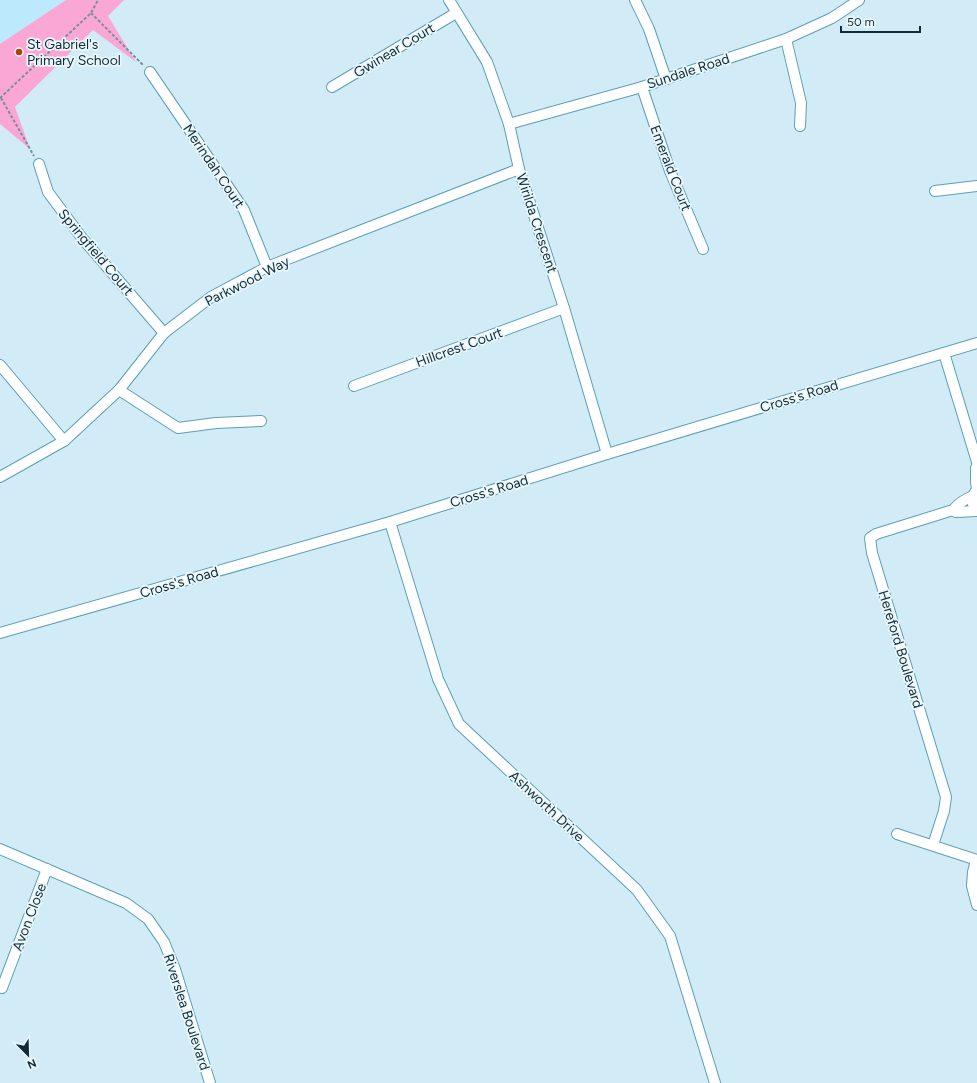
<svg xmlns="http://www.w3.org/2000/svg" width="977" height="1083" font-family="Figtree,sans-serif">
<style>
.built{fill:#bce9fb}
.green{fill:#fba7d6}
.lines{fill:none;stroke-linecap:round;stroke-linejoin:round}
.minor-casing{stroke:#5b9eb8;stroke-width:12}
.path{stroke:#75909b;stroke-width:2;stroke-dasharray:3 2;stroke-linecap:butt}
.minor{stroke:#fff;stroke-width:10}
.poi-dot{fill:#a84607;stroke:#eaf7fc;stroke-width:1.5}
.labels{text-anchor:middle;stroke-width:3.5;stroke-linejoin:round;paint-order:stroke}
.poi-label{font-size:14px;fill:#0f2c36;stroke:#eaf7fc;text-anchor:start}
.street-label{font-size:14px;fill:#0f2c36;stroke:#eaf7fc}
</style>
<rect width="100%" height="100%" fill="#d2ecf7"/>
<path class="built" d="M0 0H79L0 84Z"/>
<path class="green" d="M66 0H124L108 16 136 62 93 30 15 107 30 149 0 124V44Z"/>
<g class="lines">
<defs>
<g id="minor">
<path d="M449 0 487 62 509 124 519 169 564 308 607 454"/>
<path d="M635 0 649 29 666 79"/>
<path d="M786 39 801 103 800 126"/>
<path d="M150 72 244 210 267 267"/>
<path d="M332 87 456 13"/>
<path d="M642 87 670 171 703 249"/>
<path d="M509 124 642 87 786 39 832 18 859 0"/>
<path d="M39 164 48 192 82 238 164 333"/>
<path d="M935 191 977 186"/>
<path d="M944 353 977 462"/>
<path d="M0 365 64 441"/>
<path d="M354 386 564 308"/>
<path d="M119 390 178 428 216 423 261 421"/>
<path d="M977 466 976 468V482L977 489 973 496V504L977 510"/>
<path d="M0 477 64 441 119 390 164 333 211 297 267 267 519 169"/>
<path d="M953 510 956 512 977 511"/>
<path d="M390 522 438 679 459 724 637 890 670 936 715 1083"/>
<path d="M0 633 390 522 607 454 977 343"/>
<path d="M897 834 977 860"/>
<path d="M933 845 944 811 946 797 872 553 870 538 876 534 953 510C958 504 965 499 973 496"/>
<path d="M0 849 126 903 148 919 164 942 175 969 210 1083"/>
<path d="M976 860 973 872 972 886 977 905"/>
<path d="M2 988 47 869"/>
</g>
</defs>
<use href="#minor" class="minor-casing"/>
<g class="path">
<path d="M91 13 143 65"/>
<path d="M0 98 91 13 98 0"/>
<path d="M1 98 34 156"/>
</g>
<use href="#minor" class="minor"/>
</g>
<circle class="poi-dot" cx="19" cy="52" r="4"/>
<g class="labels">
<g class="poi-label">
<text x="27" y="49">St Gabriel's<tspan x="27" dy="16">Primary School</tspan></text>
</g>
<g class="street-label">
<text transform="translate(394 50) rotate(-31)" y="5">Gwinear Court</text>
<text transform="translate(688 71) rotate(-18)" y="5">Sundale Road</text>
<text transform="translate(214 166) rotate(56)" y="5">Merindah Court</text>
<text transform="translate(671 168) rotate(69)" y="5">Emerald Court</text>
<text transform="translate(537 223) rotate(72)" y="5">Wirilda Crescent</text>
<text transform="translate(96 252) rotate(50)" y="5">Springfield Court</text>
<text transform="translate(247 281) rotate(-27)" y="5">Parkwood Way</text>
<text transform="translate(459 347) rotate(-20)" y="5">Hillcrest Court</text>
<text transform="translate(799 396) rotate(-17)" y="5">Cross's Road</text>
<text transform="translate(489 491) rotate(-17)" y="5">Cross's Road</text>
<text transform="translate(179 582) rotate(-16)" y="5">Cross's Road</text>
<text transform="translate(901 649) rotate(73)" y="5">Hereford Boulevard</text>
<text transform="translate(547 806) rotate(43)" y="5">Ashworth Drive</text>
<text transform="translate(29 917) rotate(-69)" y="5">Avon Close</text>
<text transform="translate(187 1012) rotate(72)" y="5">Riverslea Boulevard</text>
</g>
</g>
<g transform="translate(28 1055) rotate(157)" stroke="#eaf7fc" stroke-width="3" paint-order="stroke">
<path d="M0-3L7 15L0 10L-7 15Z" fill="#0f2c36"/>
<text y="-6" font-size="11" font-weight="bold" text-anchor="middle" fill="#0f2c36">N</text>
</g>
<path d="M841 26v6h79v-6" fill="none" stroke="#0f2c36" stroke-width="2"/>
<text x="847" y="26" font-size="12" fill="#0f2c36" stroke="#eaf7fc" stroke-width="3" paint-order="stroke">50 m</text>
</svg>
